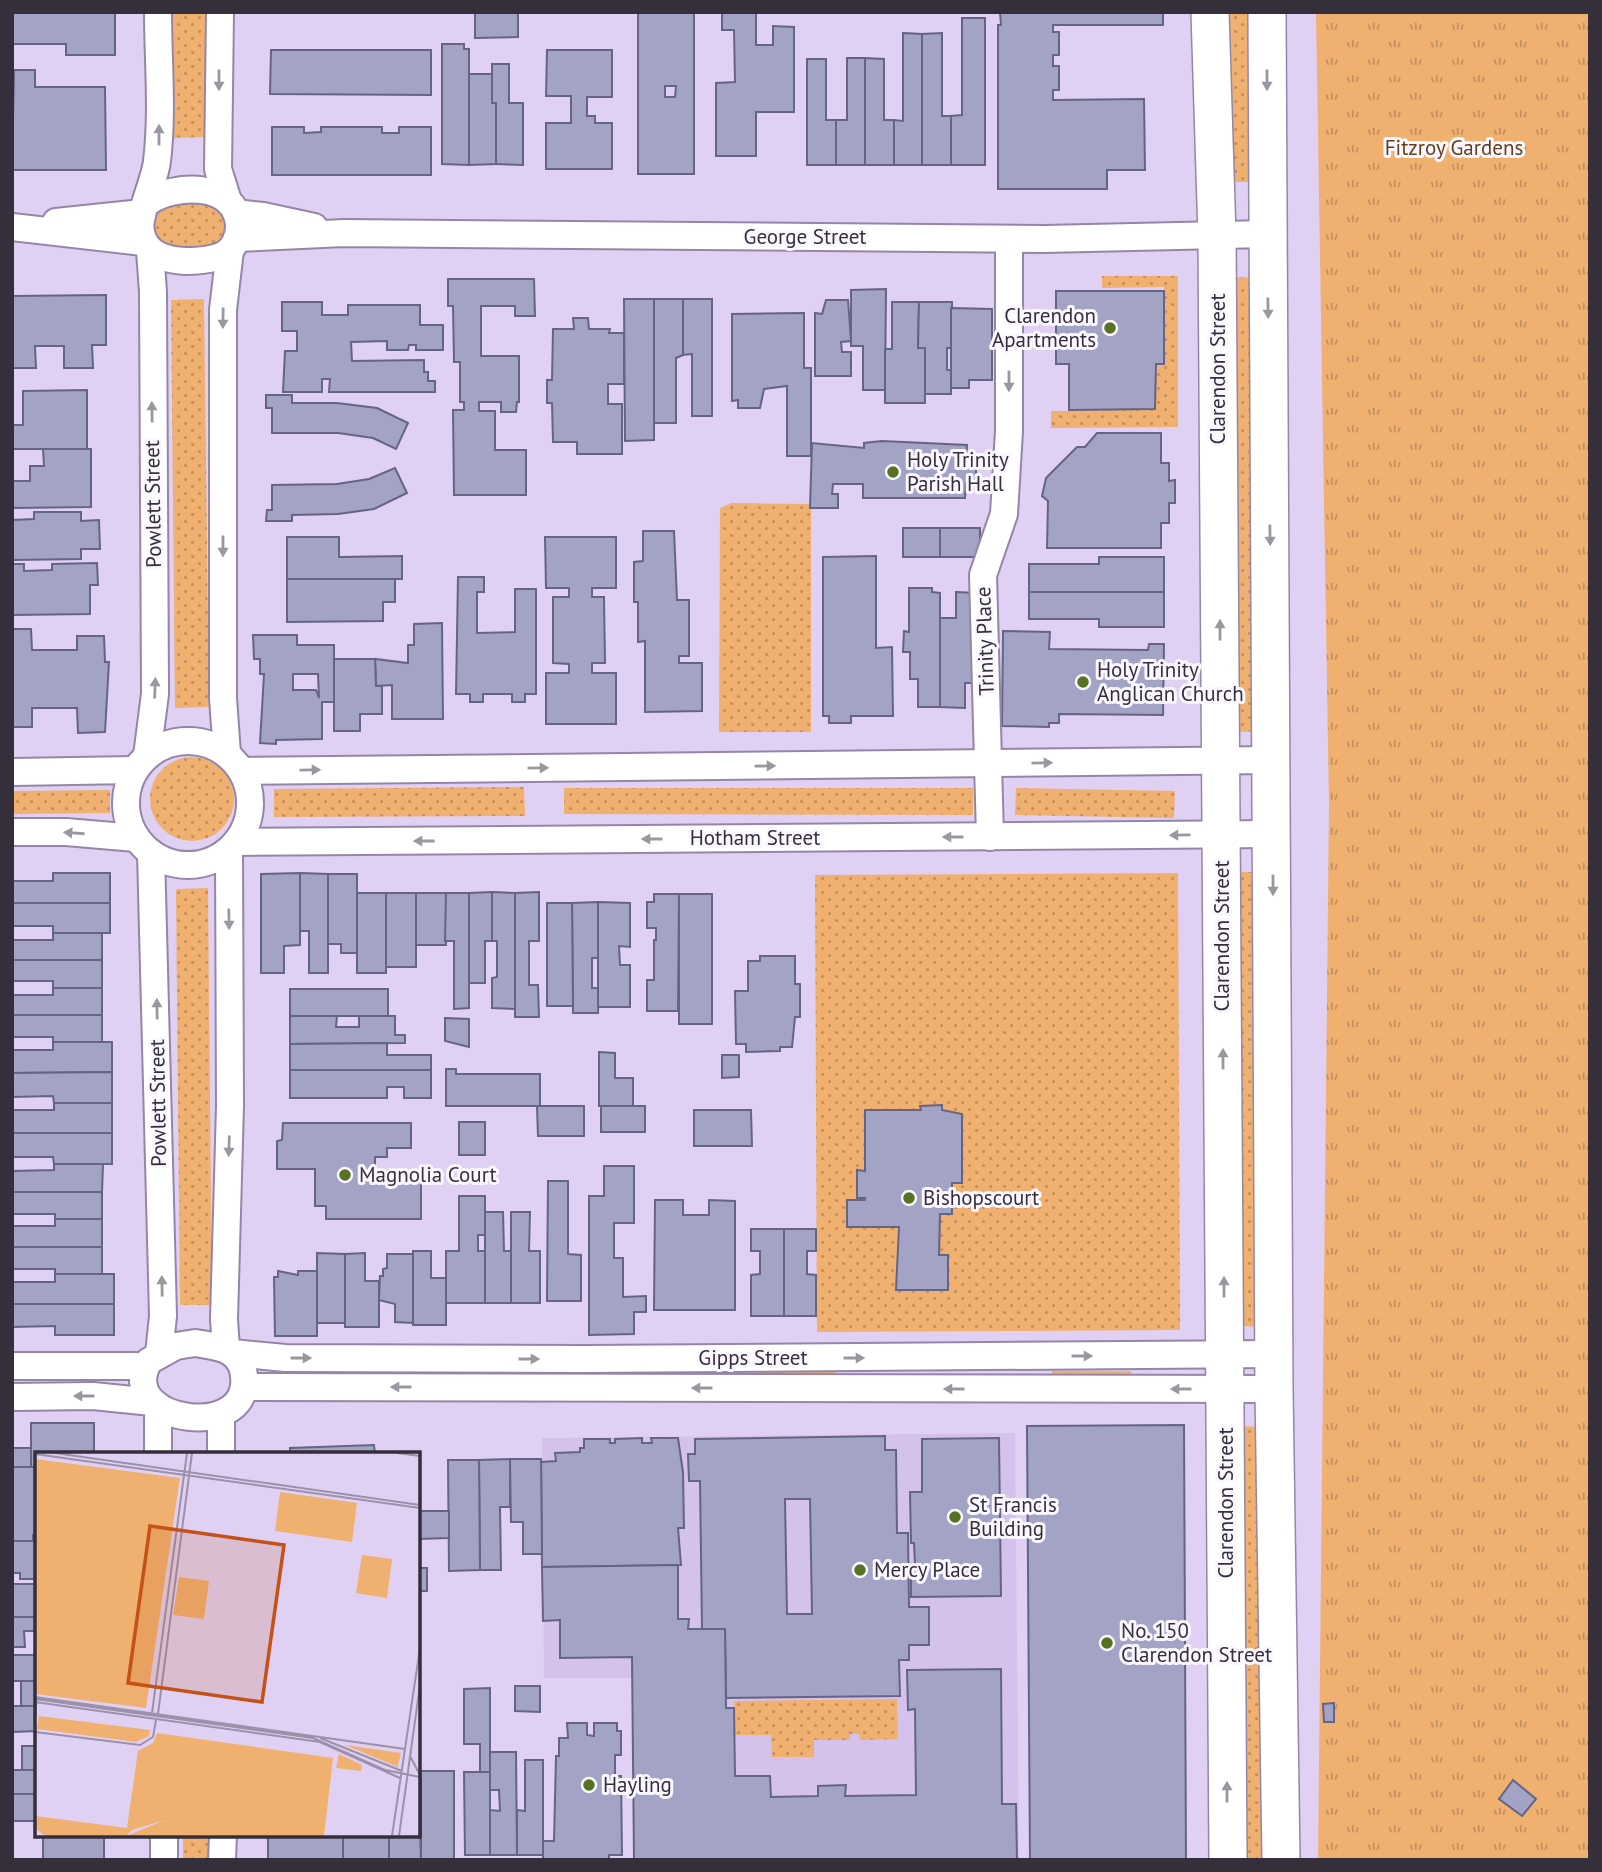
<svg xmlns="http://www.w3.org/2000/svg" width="1602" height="1872" font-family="'PT Sans',sans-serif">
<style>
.built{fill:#d5c2ec}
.grass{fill:url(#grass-dots)}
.park{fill:url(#park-tufts)}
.building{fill:#a3a3c6;stroke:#656484;stroke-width:2;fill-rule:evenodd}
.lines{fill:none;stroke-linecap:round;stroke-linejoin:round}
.street-casing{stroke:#9586a7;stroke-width:30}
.secondary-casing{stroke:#9586a7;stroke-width:40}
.street{stroke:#fff;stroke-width:26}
.secondary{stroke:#fff;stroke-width:37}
.oneway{fill:#9a979e}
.poi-dot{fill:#587224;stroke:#faf7ff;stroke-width:2.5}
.labels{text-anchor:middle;stroke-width:6;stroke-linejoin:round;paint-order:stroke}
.park-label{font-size:21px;fill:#623f19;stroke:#faf7ff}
.street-label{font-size:21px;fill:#352f3c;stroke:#faf7ff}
.poi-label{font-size:21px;fill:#352f3c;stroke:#faf7ff;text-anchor:start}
.inset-road{fill:none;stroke:#9c90aa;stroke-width:2}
.view{fill:#c45116;fill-opacity:0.15;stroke:#c45116;stroke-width:3.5}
.inset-edge{fill:none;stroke:#352f3c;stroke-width:3.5}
</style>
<defs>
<pattern id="grass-dots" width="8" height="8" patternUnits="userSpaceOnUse" patternTransform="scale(1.75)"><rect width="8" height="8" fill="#f0b070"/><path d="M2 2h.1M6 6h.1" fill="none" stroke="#c3905d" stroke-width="1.8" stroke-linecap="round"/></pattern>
<pattern id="park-tufts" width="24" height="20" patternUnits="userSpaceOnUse" patternTransform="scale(1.75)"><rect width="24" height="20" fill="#f0b070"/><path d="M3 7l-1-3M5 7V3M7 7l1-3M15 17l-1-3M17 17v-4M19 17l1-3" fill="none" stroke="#c3905d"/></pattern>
</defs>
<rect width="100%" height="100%" fill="#e0d0f3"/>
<path class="built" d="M1015 1433 1019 1860H634L633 1678H544L542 1438Z"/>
<g class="grass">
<path d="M173 12H205L207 137 174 138Z"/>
<path d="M1227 12H1260L1257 182H1235L1228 174Z"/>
<path d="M180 203C201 203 216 204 228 221L222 242 208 249 165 247 155 237 152 221 162 209Z"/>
<path d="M1102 276H1178V427L1051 428V411H1070L1071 404 1155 361 1164 360V287L1102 288Z"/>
<path d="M1237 277 1254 278 1259 731 1240 732 1232 723 1230 283Z"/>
<path d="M204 299 209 707 175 708 171 300Z"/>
<path d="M732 503 811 504V732H719L720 508Z"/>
<circle cx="192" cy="799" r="42"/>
<path d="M524 787 525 816 274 817V789Z"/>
<path d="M564 788H973V815L564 814Z"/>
<path d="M1016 788 1175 791 1174 818 1015 815Z"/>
<path d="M110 790V813L12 814V791Z"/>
<path d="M1239 872H1259L1262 1327 1241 1326Z"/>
<path d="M1178 873 1180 1330 817 1332 815 875Z"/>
<path d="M208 888 212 1305H180L176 889Z"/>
<path d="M440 1371V1380L279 1381V1372Z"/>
<rect x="759" y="1371" width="76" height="9"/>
<rect x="1052" y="1371" width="79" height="9"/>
<path d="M1235 1426 1267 1427 1271 1860H1238Z"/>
<path d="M897 1699 898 1739 860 1740 859 1734H850V1740H814V1757H772L771 1735H735L734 1701Z"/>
<path d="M183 1835H213L214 1860H183Z"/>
</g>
<path class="park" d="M1316 12H1590V1860H1318L1329 805Z"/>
<g class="building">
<path d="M12 12H115V55H66V44H12Z"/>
<path d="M475 12H518V37L475 38Z"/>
<path d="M638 12H694V174H638ZM665 86H676L675 97H665Z"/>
<path d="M722 12H756V45H773V26L794 27V112H756V156H716V83L735 82 734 30H722Z"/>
<path d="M1000 12H1163V25H1053V32H1059V55H1053V66H1059V90H1053V100L1144 99 1145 170H1107V189H998V25H1001Z"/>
<path d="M962 18H985V165H951V116L962 115Z"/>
<path d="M903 33 922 34V165H894V120L903 121Z"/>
<path d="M942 33V116H951V165H922V34Z"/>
<path d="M442 44H464V49H469V165L442 164Z"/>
<path d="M271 50H431V95L270 94Z"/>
<path d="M547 50H612V97H587V116H595V123H612V169H546V123H571V96H546Z"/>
<path d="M847 58H865V165H836V120H847Z"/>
<path d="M865 58 884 59V120H894V165H865Z"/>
<path d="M807 59H826V120H836V165H807Z"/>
<path d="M492 64H509V103H523V165L496 164V103H492Z"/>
<path d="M14 70H35V87H105L106 170H12Z"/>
<path d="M469 74H492V103H496V164L469 165Z"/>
<path d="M272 127H304V133L321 132V127H382V133H399V127H431V175H272Z"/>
<path d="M448 279H534L535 316H515V306H481V356H519V402H517L516 412H501V402H479V411H495V450H526V495H454L453 410H464V402H460V362H454L453 306H448Z"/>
<path d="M886 289 885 390H863V346H851V290Z"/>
<path d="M1056 291H1164V364H1156L1155 409 1069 410V364H1056Z"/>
<path d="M106 295V345H92L93 368H64V346H35L36 368H12V296Z"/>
<path d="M624 299H654V440L625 441Z"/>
<path d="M654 299H683V355L676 358V423H654Z"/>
<path d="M683 299H712V416H692V354L683 355Z"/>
<path d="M826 300H848L851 341 841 342 842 352H851V376H815V313L822 314Z"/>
<path d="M282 302H322V315H348V305H420V325H443V350H416V345H409L408 350H387V341L351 342 352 361 424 360V372H428V381H435V392H329L330 379H322V392H283L285 351H297V331H282Z"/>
<path d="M892 302H919L918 348H925V403H885V349H892Z"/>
<path d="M919 302H952V348H947V370H951V394H925V348H918Z"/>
<path d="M951 308 992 309V380H969V388H951Z"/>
<path d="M804 313V368H811V456H787V386L764 389 760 408H738V400L732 401V314Z"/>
<path d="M573 318H588L589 329H610L609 333H624V384H608V404H622V454H577V442H553L552 403H547V380H552L553 329H574Z"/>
<path d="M87 390V449H12V425H23V391Z"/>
<path d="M266 395H292V403H337L377 408 408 423 396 449 373 438 338 433H272V408H266Z"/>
<path d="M1097 433H1161V463H1169V481L1175 480V503H1169V523H1161V548H1047L1048 501 1042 496 1046 478 1077 447H1085Z"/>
<path d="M882 441 967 445 966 460H976V483H966L965 498H863V484H833L832 494H838V508H810L812 443 864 448V443Z"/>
<path d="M43 449H91V507L12 508V459L13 481H30V466H44Z"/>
<path d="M395 468 407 493 374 509 338 514 292 515V521H266L267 510H272V485L337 484 369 479Z"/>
<path d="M34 512H81V521L99 520 100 549H81V559L12 560V520L34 519Z"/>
<rect x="903" y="528" width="37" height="29"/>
<rect x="940" y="528" width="40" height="29"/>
<path d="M643 531H674L677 600H689V656H679V663H702V711L645 712V641L638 642V602H634V562L643 561Z"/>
<path d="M287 537H339V557L402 556V579H287Z"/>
<path d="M545 537H616V588H592V597H604L605 663H592V673H616V724H546V673H569V664L553 663V597H569V588H546Z"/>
<path d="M876 556V648L892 647 893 716H851V723H829V716H823V557Z"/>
<path d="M1099 557H1164V592H1029V564H1099Z"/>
<path d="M97 563 98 585H90V614L12 615V564H24V571L52 570V564Z"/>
<path d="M458 577H484V592H477V633L515 632V589H536V694H525V702H512V694H483V702H470V694H456Z"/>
<path d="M287 579H395V602H383V621L287 622Z"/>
<path d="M909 588H932V592L940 593V707H918V679H910V652H903L904 631 909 632Z"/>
<path d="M956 592 976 593V683H965V708L940 707V618H956Z"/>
<path d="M1029 592H1164V627H1099V619H1029Z"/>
<path d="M442 623 443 719H392V685L376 686 375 659 408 663V645H414V624Z"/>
<path d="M12 629H31L32 650H77V636H104L105 662H109L105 732 78 733 77 708H32V727H12Z"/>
<path d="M1003 631 1050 632 1049 649 1148 650 1149 644H1164L1163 715 1059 714V723H1049V727L1002 726Z"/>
<path d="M253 635H297V645H334V702H322V739L276 740V744L260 743 264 674H260V659H254ZM293 674H318L319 698 316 690H293Z"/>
<path d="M334 659H375L376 686H382V714H360V731H334Z"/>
<path d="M53 873H110V903H12V881H53Z"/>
<path d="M300 873V945L284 946V973H261V874Z"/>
<path d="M300 873 328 874V973H309V931H300Z"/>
<path d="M328 874H357V953H341V944H328Z"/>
<path d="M492 892V941H485V983H469V893Z"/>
<path d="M492 892 515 893V1009L492 1008V978L497 977V941H492Z"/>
<path d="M539 892V941H529V985H538L539 1017H515V893Z"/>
<rect x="357" y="893" width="29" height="80"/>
<rect x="386" y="893" width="30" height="74"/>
<rect x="416" y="893" width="30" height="52"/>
<path d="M446 893H469V1008L454 1009V941H445Z"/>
<path d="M654 894H679L678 1011H647V980H654V940H656V928H647V902H654Z"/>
<rect x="679" y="894" width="33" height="130"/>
<path d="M598 902V958H592V988H599L598 1013H573L572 903Z"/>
<path d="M598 902 630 903V947L619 946 620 965H630V1007H598Z"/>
<path d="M12 903H110V933H53V926H12Z"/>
<path d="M547 903H572L573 1006H547Z"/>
<path d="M53 933H102V960H12V940H53Z"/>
<path d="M760 956H795V984H800V1017H795L792 1047H780V1051L746 1052V1044H736L735 991H748V961H760Z"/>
<path d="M12 960H102V988H53V981H12Z"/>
<path d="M53 988H102V1015H12V995H53Z"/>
<rect x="290" y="989" width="98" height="27"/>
<path d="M12 1015H102V1042H53V1037H12Z"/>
<path d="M290 1016H337L336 1027H359V1016H395V1035H405V1043L290 1044Z"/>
<path d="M445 1018 469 1019V1047L445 1041Z"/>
<path d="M53 1042H112V1072L12 1073V1050H53Z"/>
<path d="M387 1043V1055H431V1070H290V1044Z"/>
<path d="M599 1052 615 1053V1078H633V1106H599Z"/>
<path d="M722 1055H739V1077L722 1078Z"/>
<path d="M446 1069H456V1074H540V1106H446Z"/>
<path d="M290 1070H431V1098H404V1087H387V1098H290Z"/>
<path d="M112 1072V1103H54L53 1096 12 1097V1073Z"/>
<path d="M54 1103H112V1133H12V1110H54Z"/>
<path d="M942 1105V1110L962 1114V1183H952V1214H940L939 1255H948V1290H896L899 1227H847V1200H865V1198H857V1170L865 1171V1110H921L920 1106Z"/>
<path d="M537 1106H584V1136H538Z"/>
<rect x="601" y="1106" width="44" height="26"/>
<path d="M694 1110H751L752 1146H694Z"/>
<rect x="459" y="1122" width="26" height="33"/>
<path d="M283 1123H411V1148H387V1157H375V1182H421V1219H326V1206H315V1169H277V1141L282 1140Z"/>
<path d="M12 1133H112V1164H54L53 1157H12Z"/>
<path d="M54 1164H103L102 1192H12V1171L54 1170Z"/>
<path d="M604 1166H634V1223H614V1258H623V1297L646 1296V1312H634V1334L589 1335V1196H604Z"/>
<path d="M548 1181H568V1254L581 1255V1301H547Z"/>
<path d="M12 1192H102V1219H55V1214H12Z"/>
<path d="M459 1196H485V1235H478V1251H485V1303H446V1251H459Z"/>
<path d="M655 1200H683V1215H709V1200L735 1201V1310H654Z"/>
<path d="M485 1212H503L504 1251H511V1303H485Z"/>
<path d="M511 1212H530L529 1251H540V1303H511Z"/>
<path d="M55 1219H102V1247H13V1226H55Z"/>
<path d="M751 1229H784V1316H751V1275L760 1274V1251H751Z"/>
<path d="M784 1229H816V1251H807V1274L816 1275V1316H784Z"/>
<path d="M13 1247H102V1274H55V1269H12Z"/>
<path d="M413 1251H431V1278H446V1325H413Z"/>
<path d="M317 1253 345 1254V1323H317Z"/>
<path d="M365 1253V1281H379V1327H345V1254Z"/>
<path d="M387 1254H413V1323L395 1322V1304L379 1300 380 1276H383V1269L387 1268Z"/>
<path d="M278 1271 298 1275V1271H317V1336H275L274 1277H278Z"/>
<path d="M55 1274H114V1304H13V1282H55Z"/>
<path d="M13 1304H114V1335H55V1326L13 1327Z"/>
<path d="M31 1423H94V1454H37V1467H31Z"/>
<path d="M1184 1425 1186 1860H1030L1027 1426Z"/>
<path d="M885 1436V1450H896L897 1533H908L909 1607H929V1645H909V1660H899L900 1696 726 1698 725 1629H702L700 1481H689L688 1454H695V1439ZM785 1499H810L812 1614H787Z"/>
<path d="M642 1438V1443H652L651 1438H678L683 1472 684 1528H678L681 1565 542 1567 541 1462 556 1461 555 1453 580 1452V1448H584V1439H610V1443H615V1439Z"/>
<path d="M999 1438 1001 1596 911 1597V1565H915L914 1543H911L910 1492H922V1439Z"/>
<path d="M374 1445 375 1454H284L290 1453V1448Z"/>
<rect x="12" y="1448" width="19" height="19"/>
<path d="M510 1459V1507H500L501 1570H480L479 1460Z"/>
<path d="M510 1459H541L542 1554H523V1522H511Z"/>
<path d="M448 1460H479L480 1570 449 1571Z"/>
<path d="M12 1467H37V1535H33V1541H12Z"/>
<path d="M418 1511H449V1538L418 1539Z"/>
<path d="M12 1541H37V1579H20V1573H12Z"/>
<path d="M678 1565V1619H689L688 1629H725L726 1708H734L735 1776H770L771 1797 818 1796V1786L846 1785 845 1796 916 1795 915 1709 908 1710 907 1670 1001 1669 1002 1804H1016L1017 1860H634L632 1657 560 1658V1620L543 1621 542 1567Z"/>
<rect x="418" y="1568" width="9" height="23"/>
<rect x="12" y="1584" width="25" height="33"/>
<path d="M12 1617H37V1631H24L25 1647H12Z"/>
<rect x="12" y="1655" width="25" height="26"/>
<rect x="21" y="1681" width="16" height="25"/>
<path d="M515 1686H540V1712L515 1711Z"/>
<path d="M490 1688V1772H480V1744H464V1689Z"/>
<path d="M1334 1703V1722H1324L1323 1704Z"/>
<path d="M12 1706H37V1731L12 1732Z"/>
<path d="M567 1723H587V1735L594 1736V1723H617V1731H621V1755H615V1776H621L622 1855H609V1859L543 1860V1841H554L556 1756H559V1738H568Z"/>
<rect x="22" y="1746" width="15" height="24"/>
<path d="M490 1752H516L517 1855H490V1810L500 1811 499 1790H490Z"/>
<path d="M525 1760H543V1855H517V1810L525 1811Z"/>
<rect x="12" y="1770" width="25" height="24"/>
<path d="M418 1771 421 1860H389V1835H418Z"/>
<rect x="421" y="1771" width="33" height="89"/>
<path d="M464 1772H490V1855H465Z"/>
<path d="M1513 1780 1536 1799 1522 1816 1499 1799Z"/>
<rect x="12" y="1794" width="25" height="27"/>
<rect x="43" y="1835" width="61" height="25"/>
<rect x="268" y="1835" width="75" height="25"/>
<rect x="343" y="1835" width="46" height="25"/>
</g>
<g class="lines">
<defs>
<g id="street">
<path d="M220 12 218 169 228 201"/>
<path d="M148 202C175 183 236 182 239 225 239 233 236 243 231 249 221 260 199 261 185 261 165 260 145 254 141 232 137 216 155 181 157 161 163 112 158 61 158 12"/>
<path d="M236 213 263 216 314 227"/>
<path d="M56 222 142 213"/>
<path d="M12 227 143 242"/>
<path d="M237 238 344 233 1044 239 1267 234"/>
<circle cx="188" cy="803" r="62"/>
<path d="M227 754 223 698V310L230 250"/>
<path d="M147 756 155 694 153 292 150 251"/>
<path d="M242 771 1272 760"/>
<path d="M12 772 135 770"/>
<path d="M12 832H66L136 838"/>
<path d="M990 837 983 575 1004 514 1009 431V239"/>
<path d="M237 842 1273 834"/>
<path d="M151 853 163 1316 159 1354"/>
<path d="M195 1343C214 1346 237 1347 243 1370 260 1444 112 1424 149 1361L176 1346Z"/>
<path d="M226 1349 224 1319 230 1106 229 851"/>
<path d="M233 1353 285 1358 586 1359 1274 1354"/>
<path d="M12 1366H146"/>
<path d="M245 1387 1274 1389"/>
<path d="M12 1397 93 1396 152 1402"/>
<path d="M158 1406V1454"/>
<path d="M221 1414V1454"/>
<path d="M164 1835V1860"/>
<path d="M222 1860 223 1835"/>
</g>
<g id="secondary">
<path d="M1210 12 1217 236 1228 1860"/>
<path d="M1267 12 1274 1389 1281 1860"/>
</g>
</defs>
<use href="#street" class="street-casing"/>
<use href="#secondary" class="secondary-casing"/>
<use href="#street" class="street"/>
<use href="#secondary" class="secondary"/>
</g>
<defs><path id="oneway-solid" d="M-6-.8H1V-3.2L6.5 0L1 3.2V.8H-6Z" transform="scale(1.75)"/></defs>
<g class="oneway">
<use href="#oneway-solid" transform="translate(219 80) rotate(90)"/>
<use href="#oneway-solid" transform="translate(1267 80) rotate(90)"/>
<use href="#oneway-solid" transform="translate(159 135) rotate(-90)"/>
<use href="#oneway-solid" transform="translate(1268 308) rotate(89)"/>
<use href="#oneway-solid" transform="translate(223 318) rotate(91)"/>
<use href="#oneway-solid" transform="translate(1009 381) rotate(90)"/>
<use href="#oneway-solid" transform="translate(152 412) rotate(-91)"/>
<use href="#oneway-solid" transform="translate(1270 535) rotate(89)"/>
<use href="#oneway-solid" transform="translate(223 546) rotate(90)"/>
<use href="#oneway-solid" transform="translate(1220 630) rotate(-90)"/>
<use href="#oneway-solid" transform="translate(155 688) rotate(-88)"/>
<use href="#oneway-solid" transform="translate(1042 763) rotate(-1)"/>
<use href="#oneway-solid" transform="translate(765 766) rotate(-1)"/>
<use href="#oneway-solid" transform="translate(538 768) rotate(-1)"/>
<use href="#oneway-solid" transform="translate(310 770) rotate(-1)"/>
<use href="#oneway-solid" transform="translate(74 833) rotate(-176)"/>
<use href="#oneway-solid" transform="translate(1180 835) rotate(179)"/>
<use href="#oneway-solid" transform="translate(953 837) rotate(180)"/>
<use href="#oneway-solid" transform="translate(652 839) rotate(180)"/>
<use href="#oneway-solid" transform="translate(424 841) rotate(180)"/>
<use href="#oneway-solid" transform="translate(1273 885) rotate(90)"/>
<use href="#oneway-solid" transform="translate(229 919) rotate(89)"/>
<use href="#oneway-solid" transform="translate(157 1009) rotate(-91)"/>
<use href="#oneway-solid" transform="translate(1223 1059) rotate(-90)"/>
<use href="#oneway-solid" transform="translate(229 1146) rotate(92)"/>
<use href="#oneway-solid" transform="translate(162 1286) rotate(-91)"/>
<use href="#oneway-solid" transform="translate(1224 1287) rotate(-90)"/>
<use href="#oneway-solid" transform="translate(1082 1356)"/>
<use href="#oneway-solid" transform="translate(301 1358)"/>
<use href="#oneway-solid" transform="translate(854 1358)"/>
<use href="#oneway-solid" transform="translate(529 1359)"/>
<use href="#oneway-solid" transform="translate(401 1387) rotate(-180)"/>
<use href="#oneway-solid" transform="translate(702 1388) rotate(-180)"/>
<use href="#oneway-solid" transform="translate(954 1389) rotate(-180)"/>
<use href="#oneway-solid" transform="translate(1181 1389) rotate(-180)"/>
<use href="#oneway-solid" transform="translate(84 1396) rotate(-180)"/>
<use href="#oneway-solid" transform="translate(1227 1792) rotate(-90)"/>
</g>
<g class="poi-dot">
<circle cx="1110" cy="328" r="7"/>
<circle cx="893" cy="472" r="7"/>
<circle cx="1083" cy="682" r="7"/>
<circle cx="345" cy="1175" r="7"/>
<circle cx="909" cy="1198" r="7"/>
<circle cx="955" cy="1517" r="7"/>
<circle cx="860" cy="1570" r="7"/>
<circle cx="1107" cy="1643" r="7"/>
<circle cx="589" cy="1785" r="7"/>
</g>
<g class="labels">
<g class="park-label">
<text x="1454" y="155">Fitzroy Gardens</text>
</g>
<g class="street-label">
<text x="805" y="244">George Street</text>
<text transform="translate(1218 369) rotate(-90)" y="7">Clarendon Street</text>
<text transform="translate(153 504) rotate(-91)" y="7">Powlett Street</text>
<text transform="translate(985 641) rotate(-92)" y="7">Trinity Place</text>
<text x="755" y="845">Hotham Street</text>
<text transform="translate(1222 936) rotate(-90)" y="7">Clarendon Street</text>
<text transform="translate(158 1103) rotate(-91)" y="7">Powlett Street</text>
<text x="753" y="1365">Gipps Street</text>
<text transform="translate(1226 1503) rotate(-90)" y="7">Clarendon Street</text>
</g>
<g class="poi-label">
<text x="1096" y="323" text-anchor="end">Clarendon<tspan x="1096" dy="24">Apartments</tspan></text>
<text x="907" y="467">Holy Trinity<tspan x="907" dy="24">Parish Hall</tspan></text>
<text x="1097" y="677">Holy Trinity<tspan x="1097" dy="24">Anglican Church</tspan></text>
<text x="359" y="1182">Magnolia Court</text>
<text x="923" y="1205">Bishopscourt</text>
<text x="969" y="1512">St Francis<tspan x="969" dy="24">Building</tspan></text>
<text x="874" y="1577">Mercy Place</text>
<text x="1121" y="1638">No. 150<tspan x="1121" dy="24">Clarendon Street</tspan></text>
<text x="603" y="1792">Hayling</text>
</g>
</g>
<g transform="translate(35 1452)">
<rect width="385" height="385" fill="#e0d0f3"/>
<path d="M144 125 174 129 169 167 138 163Z" fill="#f0b070"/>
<path d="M0 7 145 26 111 256 0 242ZM245 40 322 51 317 90 240 79ZM327 103 357 107 352 146 321 141ZM4 264 115 278 114 284 101 290 2 277ZM122 281 298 306 289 384H196L170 369 130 368 97 378 91 384H10L0 376V364L92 376 103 299 118 291ZM310 293 366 301 363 313V315ZM304 302 327 313 326 319 301 316Z" fill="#f0b070"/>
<path d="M130 368H170L196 383 91 384Z" fill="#f0b070"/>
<path class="inset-road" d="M20 1 385 53M362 1 385 4M0 2 385 56M0 245 370 297M0 247 278 286 350 318 385 325M0 250 285 290 365 326M117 261 152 1M123 262 157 1M0 275 1 248M0 280 105 293 118 285 121 268M285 286 367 319M375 304 385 323M357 384 385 196M364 384 385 233"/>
<path class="view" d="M115 74 249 93 227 250 93 231Z"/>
<rect width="385" height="385" class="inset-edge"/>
</g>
<rect width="1602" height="1872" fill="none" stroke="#352f3c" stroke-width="28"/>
</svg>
